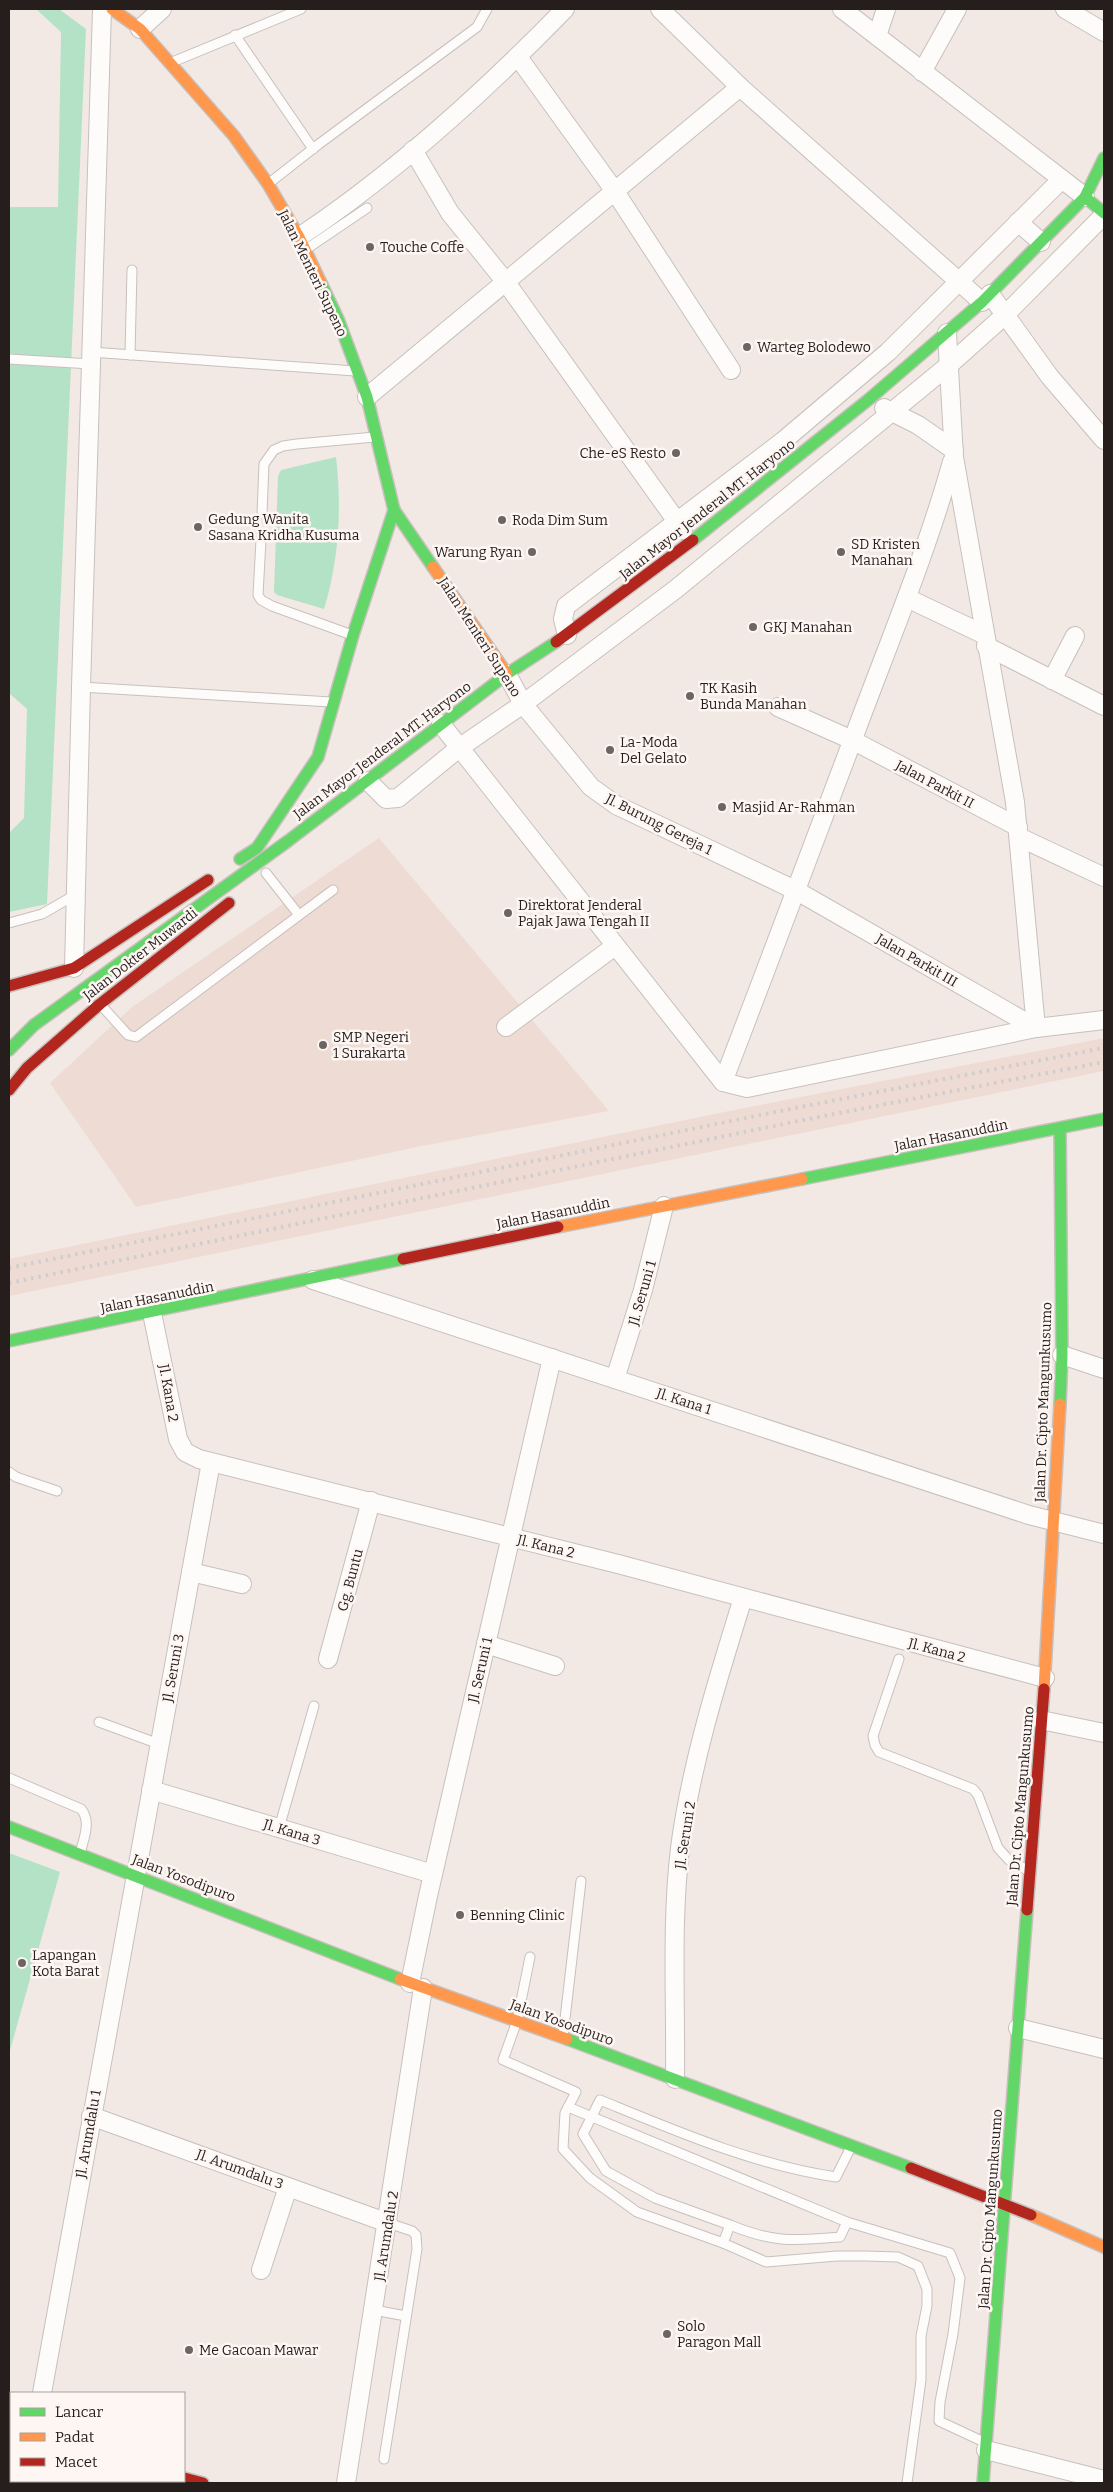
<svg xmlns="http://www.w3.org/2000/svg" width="1113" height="2492" font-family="Bitter,serif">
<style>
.built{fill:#eedcd4}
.green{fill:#b4e2c6}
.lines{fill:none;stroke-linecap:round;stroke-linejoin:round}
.lane-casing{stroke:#c7c0bc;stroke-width:11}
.street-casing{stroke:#c7c0bc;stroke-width:20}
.fast-casing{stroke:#c7c0bc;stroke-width:14}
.slow-casing{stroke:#c7c0bc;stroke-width:14}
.jam-casing{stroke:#c7c0bc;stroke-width:14}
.lane{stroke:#fdfcfb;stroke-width:9}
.street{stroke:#fdfcfb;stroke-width:18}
.fast{stroke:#63d668;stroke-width:11}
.slow{stroke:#ff974d;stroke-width:11}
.jam{stroke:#b3261e;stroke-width:11}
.rail{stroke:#d0cdcc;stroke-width:4;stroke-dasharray:2.5 5;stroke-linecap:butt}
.poi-dot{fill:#6d6562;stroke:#fdf6f3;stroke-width:2}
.labels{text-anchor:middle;stroke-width:5;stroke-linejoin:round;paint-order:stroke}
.poi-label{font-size:14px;fill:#251e1c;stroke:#fdf6f3;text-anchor:start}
.street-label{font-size:14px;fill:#251e1c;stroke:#fdf6f3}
</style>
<rect width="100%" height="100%" fill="#f2e9e5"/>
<g class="built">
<path d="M379 838 609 1111 422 1146 136 1207 50 1083 132 1007Z"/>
<path d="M1104 1038V1071L9 1296V1259L729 1111Z"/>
</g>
<g class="green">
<path d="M36 9H59L86 29 47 904 9 912V833L24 818 27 709 9 693V207H58L61 32Z"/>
<path d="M336 457C342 509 339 559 324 609L277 595 274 592 278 476 281 470Z"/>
<path d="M9 1853 60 1872 9 2054Z"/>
</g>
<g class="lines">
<defs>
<g id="lane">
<path d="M235 35 313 149"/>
<path d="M170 63 301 9"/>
<path d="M268 184 319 144 477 27 487 9"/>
<path d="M305 250 367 208"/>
<path d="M91 352 355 371"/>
<path d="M130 355 132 270"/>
<path d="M9 359 91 364"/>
<path d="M262 514 264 464 274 450 283 446 297 444 375 437"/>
<path d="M261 540 258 595 261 600 272 606 352 635"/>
<path d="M81 687 331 702"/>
<path d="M266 873 299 915"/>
<path d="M9 923 42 914 75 895"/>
<path d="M100 1004 128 1035 136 1037 333 890"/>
<path d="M9 1472 16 1477 57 1491"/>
<path d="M899 1659 873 1736 875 1745 879 1752 973 1789 978 1795 998 1848 1009 1860 1029 1871"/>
<path d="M99 1722 159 1744"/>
<path d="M9 1778 81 1809C92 1822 83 1840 80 1854"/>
<path d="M279 1828 314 1706"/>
<path d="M530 1957 517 2021 503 2060 576 2092 565 2113 563 2149 590 2178 637 2212 723 2243 766 2262 837 2256H865L898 2257 918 2266 927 2289V2306L921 2336V2380L907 2483"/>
<path d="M563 2036 581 1881"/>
<path d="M568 2107 847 2222 840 2237C794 2241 774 2243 730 2225"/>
<path d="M847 2222 950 2253 960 2278 953 2334 940 2402 939 2421 984 2442"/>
<path d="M723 2243 730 2225 655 2198 606 2171 583 2134 600 2100C676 2131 754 2165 836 2177L851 2147"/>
<path d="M374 2310 406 2316"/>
<path d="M384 2459 417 2249 416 2235 412 2231 388 2223"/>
</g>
<g id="street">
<path d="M660 9 740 87 982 302"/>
<path d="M842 9 1085 197"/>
<path d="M1065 9 1104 32"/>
<path d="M140 29 162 9"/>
<path d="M877 36 886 9"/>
<path d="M518 57 614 190 731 370"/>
<path d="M922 72 957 9"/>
<path d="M413 150 450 213 505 281 683 530"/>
<path d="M1018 222 1041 242"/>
<path d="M299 237C394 174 486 90 565 9"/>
<path d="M990 294 1050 377 1104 440"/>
<path d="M947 333 954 457 1015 802 1036 1028"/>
<path d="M367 397 740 87"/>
<path d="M884 408 918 425 954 450"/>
<path d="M907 598 985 635"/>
<path d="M567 635 563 619 566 606 783 441 888 352 1062 179"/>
<path d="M986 646 1104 706"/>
<path d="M507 674 523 704 591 787 616 805 797 891 1036 1028"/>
<path d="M1052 680 1075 636"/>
<path d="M778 707 852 740 1018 827"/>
<path d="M441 724 723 1082 747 1088 1036 1028 1104 1020"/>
<path d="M368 781 386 799 398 798 459 748 523 704 676 589 949 365 1005 315 1104 215"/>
<path d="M1019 837 1104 877"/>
<path d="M74 968 81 687 102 9"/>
<path d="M506 1027 615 946"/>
<path d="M723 1082C767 968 809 854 853 739 887 647 925 557 952 462"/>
<path d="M313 1280 1029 1515 1104 1534"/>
<path d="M152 1313 178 1439 185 1452 199 1459 618 1564 1045 1678"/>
<path d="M1062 1355 1104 1369"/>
<path d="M615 1379 643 1290 664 1206"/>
<path d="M191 1572 242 1584"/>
<path d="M486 1644 555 1666"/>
<path d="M328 1659 371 1501"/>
<path d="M1041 1720 1104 1733"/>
<path d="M151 1790 433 1874"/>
<path d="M410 1983 428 1896 552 1358"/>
<path d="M1018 2028 1104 2049"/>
<path d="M675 2079C676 2003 671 1924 680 1848 691 1764 718 1678 743 1598"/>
<path d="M91 2116 388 2223"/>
<path d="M261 2270 288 2187"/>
<path d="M42 2393 211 1462"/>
<path d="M986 2450 1104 2480"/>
<path d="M41 2483V2481"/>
<path d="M346 2483 423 1988"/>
</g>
<g id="fast">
<path d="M1085 197 1104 213"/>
<path d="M320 281 338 319 367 397 394 510 433 567"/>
<path d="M693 540 868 400 982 302 1085 197 1104 158"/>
<path d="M240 859 257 848 318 757 353 635 394 510"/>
<path d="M9 1050 34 1025 288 841 507 674 556 642"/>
<path d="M802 1179 1104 1119"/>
<path d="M9 1341 403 1259"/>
<path d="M1060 1404 1062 1355 1060 1129"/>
<path d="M9 1827 400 1979"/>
<path d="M567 2039 911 2168"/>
<path d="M9 2435H11"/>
<path d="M983 2483 1027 1910"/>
</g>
<g id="slow">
<path d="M112 9 140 29 234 136 268 184 299 237 320 281"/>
<path d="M433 567 507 674"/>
<path d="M558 1227 802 1179"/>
<path d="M1044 1689 1060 1404"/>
<path d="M400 1979 567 2039"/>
<path d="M1031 2215 1104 2247"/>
</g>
<g id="jam">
<path d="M556 642 693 540"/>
<path d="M9 986 74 968 208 880"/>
<path d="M9 1090 27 1068 100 1004 229 903"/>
<path d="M403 1259 558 1227"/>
<path d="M1027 1910 1044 1689"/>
<path d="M911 2168 1031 2215"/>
<path d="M184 2478 203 2483"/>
</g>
</defs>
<use href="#lane" class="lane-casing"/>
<use href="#street" class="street-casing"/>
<use href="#fast" class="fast-casing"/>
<use href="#slow" class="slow-casing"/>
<use href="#jam" class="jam-casing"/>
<use href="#lane" class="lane"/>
<use href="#street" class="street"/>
<use href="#fast" class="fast"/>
<use href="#slow" class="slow"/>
<use href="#jam" class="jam"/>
<g class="rail">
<path d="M9 1268 795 1108 1104 1048"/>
<path d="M9 1283 798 1121 1104 1062"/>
</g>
</g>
<g class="poi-dot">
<circle cx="370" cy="247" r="5"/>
<circle cx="747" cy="347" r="5"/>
<circle cx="676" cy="453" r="5"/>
<circle cx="502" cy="520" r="5"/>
<circle cx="198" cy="527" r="5"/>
<circle cx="532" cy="552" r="5"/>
<circle cx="841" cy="552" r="5"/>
<circle cx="753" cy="627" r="5"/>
<circle cx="690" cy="696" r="5"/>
<circle cx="610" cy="750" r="5"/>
<circle cx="722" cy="807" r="5"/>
<circle cx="508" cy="913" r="5"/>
<circle cx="323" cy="1045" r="5"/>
<circle cx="460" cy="1915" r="5"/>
<circle cx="22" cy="1963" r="5"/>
<circle cx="667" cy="2334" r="5"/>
<circle cx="189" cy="2350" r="5"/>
</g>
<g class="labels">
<g class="poi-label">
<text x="380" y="252">Touche Coffe</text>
<text x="757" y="352">Warteg Bolodewo</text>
<text x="666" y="458" text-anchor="end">Che-eS Resto</text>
<text x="208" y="524">Gedung Wanita<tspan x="208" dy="16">Sasana Kridha Kusuma</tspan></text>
<text x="512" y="525">Roda Dim Sum</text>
<text x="851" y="549">SD Kristen<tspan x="851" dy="16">Manahan</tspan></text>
<text x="522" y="557" text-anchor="end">Warung Ryan</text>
<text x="763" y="632">GKJ Manahan</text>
<text x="700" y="693">TK Kasih<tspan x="700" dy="16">Bunda Manahan</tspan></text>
<text x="620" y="747">La-Moda<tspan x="620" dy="16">Del Gelato</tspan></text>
<text x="732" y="812">Masjid Ar-Rahman</text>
<text x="518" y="910">Direktorat Jenderal<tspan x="518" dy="16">Pajak Jawa Tengah II</tspan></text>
<text x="333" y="1042">SMP Negeri<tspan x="333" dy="16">1 Surakarta</tspan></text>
<text x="470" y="1920">Benning Clinic</text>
<text x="32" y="1960">Lapangan<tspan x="32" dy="16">Kota Barat</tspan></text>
<text x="677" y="2331">Solo<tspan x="677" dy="16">Paragon Mall</tspan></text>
<text x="199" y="2355">Me Gacoan Mawar</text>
</g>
<g class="street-label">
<text transform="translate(313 273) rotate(64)" y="5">Jalan Menteri Supeno</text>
<text transform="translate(707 509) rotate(-38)" y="5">Jalan Mayor Jenderal MT. Haryono</text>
<text transform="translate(480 637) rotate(57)" y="5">Jalan Menteri Supeno</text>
<text transform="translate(382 750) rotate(-37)" y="5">Jalan Mayor Jenderal MT. Haryono</text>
<text transform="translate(935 784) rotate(28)" y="5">Jalan Parkit II</text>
<text transform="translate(659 824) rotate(27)" y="5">Jl. Burung Gereja 1</text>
<text transform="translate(140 954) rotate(-38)" y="5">Jalan Dokter Muwardi</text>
<text transform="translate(917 960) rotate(30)" y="5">Jalan Parkit III</text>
<text transform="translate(951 1135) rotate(-11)" y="5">Jalan Hasanuddin</text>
<text transform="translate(553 1213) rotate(-11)" y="5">Jalan Hasanuddin</text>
<text transform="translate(642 1293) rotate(-74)" y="5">Jl. Seruni 1</text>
<text transform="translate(157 1297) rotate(-11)" y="5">Jalan Hasanuddin</text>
<text transform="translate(169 1393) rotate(80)" y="5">Jl. Kana 2</text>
<text transform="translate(684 1401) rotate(18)" y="5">Jl. Kana 1</text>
<text transform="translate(1043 1402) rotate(-88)" y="5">Jalan Dr. Cipto Mangunkusumo</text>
<text transform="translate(546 1546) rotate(14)" y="5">Jl. Kana 2</text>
<text transform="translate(350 1580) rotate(-75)" y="5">Gg. Buntu</text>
<text transform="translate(937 1650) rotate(15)" y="5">Jl. Kana 2</text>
<text transform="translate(173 1668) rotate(-80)" y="5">Jl. Seruni 3</text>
<text transform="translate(480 1670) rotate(-77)" y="5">Jl. Seruni 1</text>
<text transform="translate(1020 1806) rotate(-85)" y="5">Jalan Dr. Cipto Mangunkusumo</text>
<text transform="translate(292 1832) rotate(17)" y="5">Jl. Kana 3</text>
<text transform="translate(685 1835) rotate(-81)" y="5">Jl. Seruni 2</text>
<text transform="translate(184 1878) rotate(21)" y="5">Jalan Yosodipuro</text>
<text transform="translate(562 2022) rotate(20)" y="5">Jalan Yosodipuro</text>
<text transform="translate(88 2134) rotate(-80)" y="5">Jl. Arumdalu 1</text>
<text transform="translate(240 2169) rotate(20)" y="5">Jl. Arumdalu 3</text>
<text transform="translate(990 2209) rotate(-86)" y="5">Jalan Dr. Cipto Mangunkusumo</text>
<text transform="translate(386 2236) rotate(-81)" y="5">Jl. Arumdalu 2</text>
</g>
</g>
<rect width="1113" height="2492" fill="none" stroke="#251e1c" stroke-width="20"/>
<rect x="10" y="2392" width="175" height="90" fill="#fdf6f3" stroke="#a7a09d"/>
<rect x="20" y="2408" width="25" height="8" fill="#63d668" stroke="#a7a09d"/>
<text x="55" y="2417" font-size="15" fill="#251e1c">Lancar</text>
<rect x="20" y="2433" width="25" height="8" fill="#ff974d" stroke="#a7a09d"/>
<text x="55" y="2442" font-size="15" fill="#251e1c">Padat</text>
<rect x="20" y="2458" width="25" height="8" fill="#b3261e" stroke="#a7a09d"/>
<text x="55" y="2467" font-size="15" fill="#251e1c">Macet</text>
</svg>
